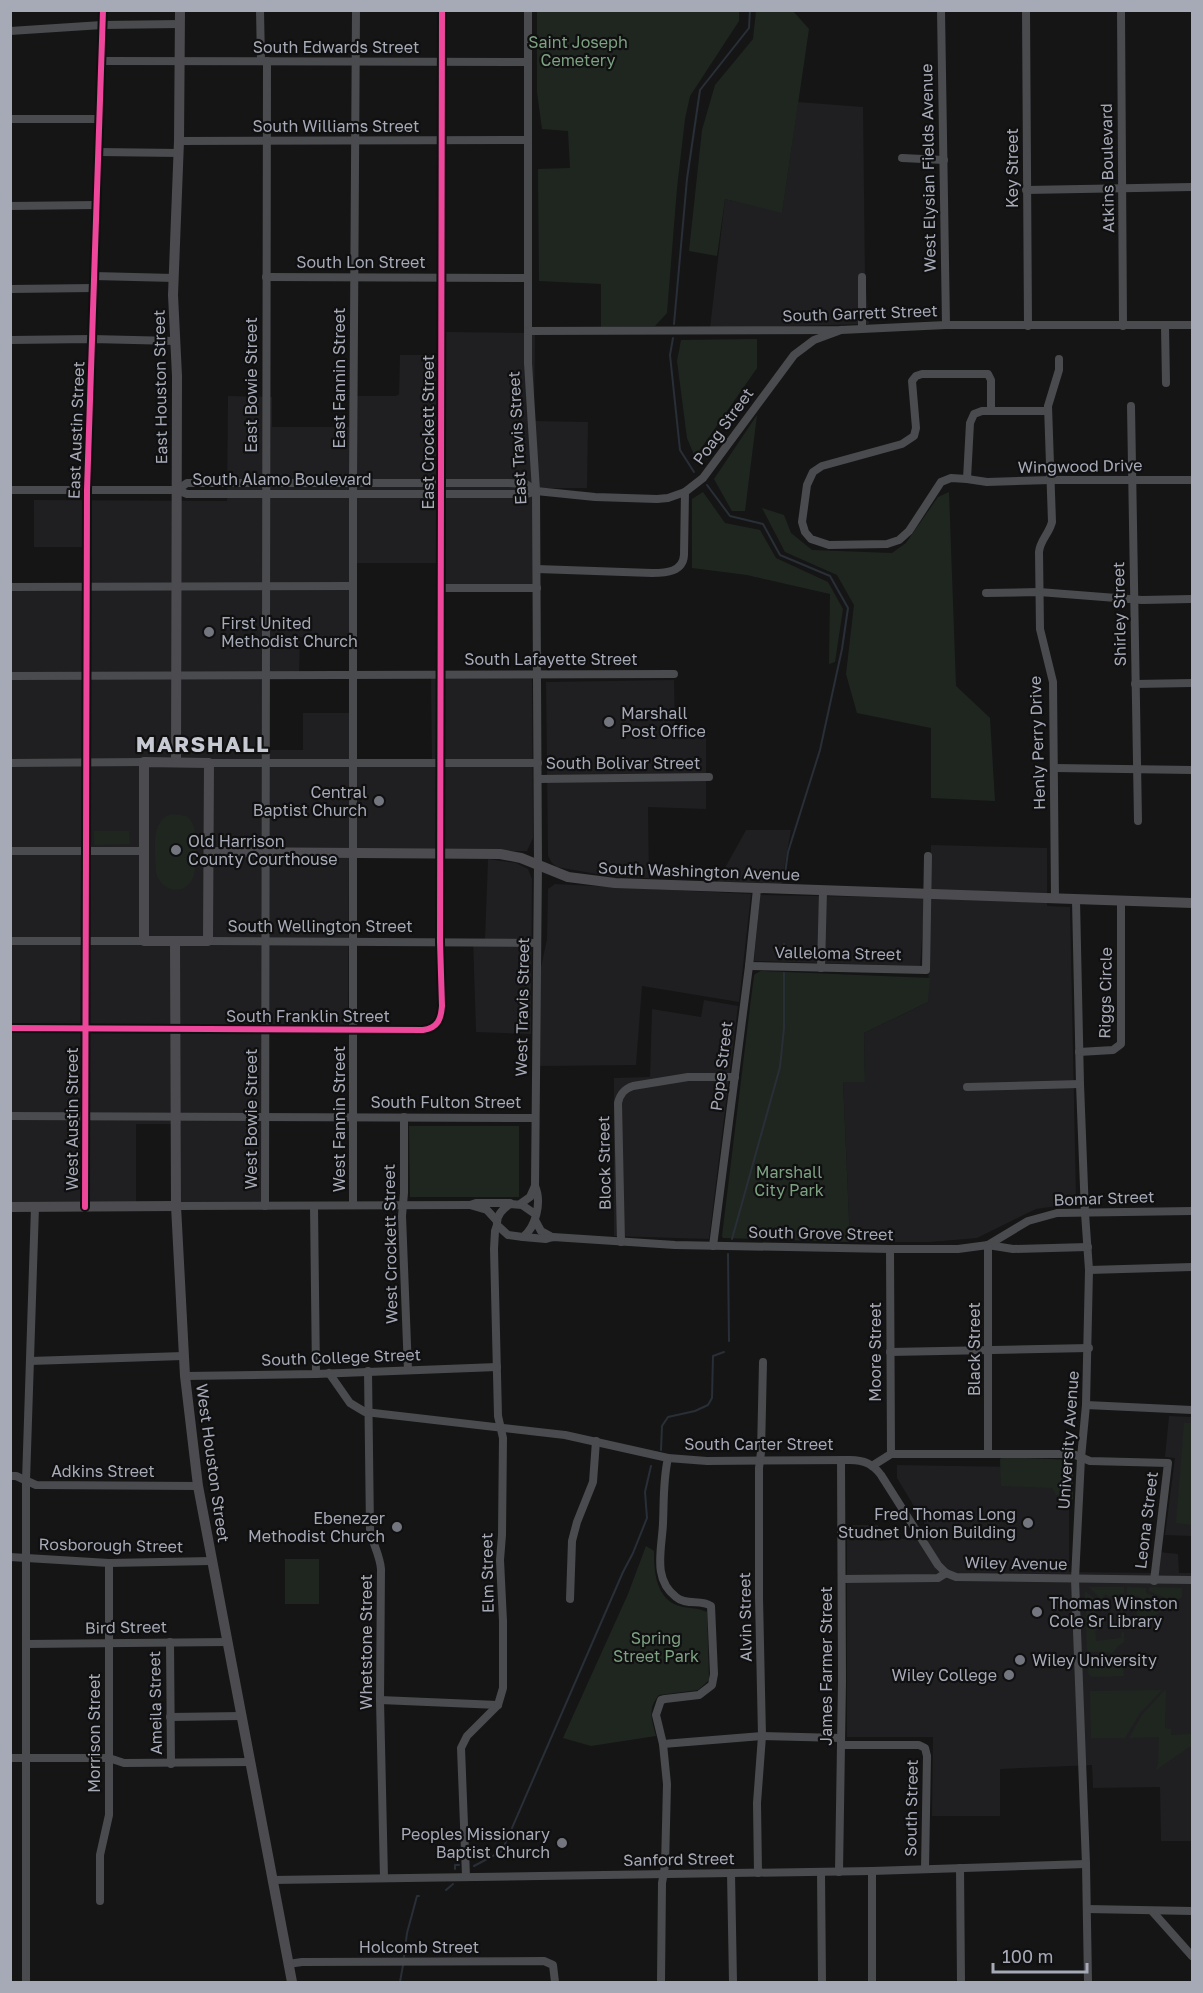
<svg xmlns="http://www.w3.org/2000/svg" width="1203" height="1993" font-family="'Golos Text',sans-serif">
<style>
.built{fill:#1f1f21}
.green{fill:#1f2620}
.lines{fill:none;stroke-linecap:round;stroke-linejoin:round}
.stream{stroke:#292f37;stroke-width:2}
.minor{stroke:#4a4b4e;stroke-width:8}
.major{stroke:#4c4c50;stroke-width:10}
.cycleway-casing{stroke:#101011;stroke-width:10}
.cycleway{stroke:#ed469a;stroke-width:6}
.poi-dot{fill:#73767f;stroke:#101011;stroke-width:2}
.labels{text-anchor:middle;stroke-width:4.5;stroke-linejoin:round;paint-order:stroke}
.park-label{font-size:16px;fill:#7da282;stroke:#101011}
.street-label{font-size:16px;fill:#a6aab7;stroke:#101011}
.poi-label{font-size:16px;fill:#a6aab7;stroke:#101011;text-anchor:start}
.district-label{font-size:22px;font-weight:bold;letter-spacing:1.5px;fill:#c7c9d3;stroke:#101011}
</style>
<rect width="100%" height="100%" fill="#151516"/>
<g class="built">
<path d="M798 102 863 107 865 275 869 324 710 328 725 199 782 212Z"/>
<path d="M445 332 535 333 534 421 588 422 587 488H537V589H438V563H353V637H300L299 676H266V750H303V713H351V765H432L431 678H532L533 838 527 851 349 850 348 1027 264 1026 263 1204H181V1124H136V1204L11 1203V590H84V547H34V500L227 501 228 396 272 397V427H349V396H396L399 394 400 355H445Z"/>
<path d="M674 680 675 737H706V809L648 807 649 878 608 876 557 867 552 863 548 856 546 682Z"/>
<path d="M746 830H791L781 886 716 884Z"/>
<path d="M931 845 1047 848V906L1070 907 1076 1198 1071 1204 1036 1209 977 1238 930 1242H850L843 1082H865L864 1033 928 1002Z"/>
<path d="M488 859 516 863 528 869 532 879 531 1034 476 1032 473 939H485Z"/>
<path d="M555 884 751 894 739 1002 642 986 636 1065 540 1066V972L547 939 548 889Z"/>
<path d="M760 895 925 898 920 966 754 961Z"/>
<path d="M704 1000 738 1006 709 1239 614 1236V1078L650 1077 652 1009 701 1017Z"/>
<path d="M1169 1416 1192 1417V1536L1165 1535 1175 1458 1165 1457Z"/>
<path d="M897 1465 1069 1468V1572L1157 1573 1159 1552 1178 1554 1179 1573H1192V1841H1161L1160 1787 1093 1788 1092 1765 1000 1769V1816H932L933 1737H847V1525H878V1541L912 1538 914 1541 929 1531 897 1478Z"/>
</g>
<g class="green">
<path d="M537 11H739V21L690 96 685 119 677 188 667 313 655 326 601 327V284L539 281 538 169 570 168 568 131 542 129 537 92Z"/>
<path d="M756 11H793L809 29 782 213 725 199 717 256 689 251 702 130 715 85 753 39Z"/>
<path d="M757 339V368L695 457 687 438 677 361 681 340Z"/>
<path d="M757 415 745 511H732L714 479Z"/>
<path d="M703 492 725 523 760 530 776 558 828 582 843 609 835 662 829 664 830 594 747 575 692 568V499Z"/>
<path d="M949 492 956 686 990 718 995 801 931 798V728L857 713 846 674 854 605 837 575 785 552 762 508 784 515 791 533 812 550 892 553 906 543 938 497Z"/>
<path d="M171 814 186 816C190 819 193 823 194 828 197 837 197 873 192 880 181 897 160 890 156 872 156 853 149 822 171 814Z"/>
<path d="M94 831H129L130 844 94 845Z"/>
<path d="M761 971 930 978 928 1002 864 1033 865 1082H843L850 1242 723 1238 722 1236 750 1007 754 976 755 974Z"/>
<path d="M409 1126H519V1197H410Z"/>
<path d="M1184 1423H1192V1525L1176 1523Z"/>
<path d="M1003 1457 1073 1460V1499H1070L1067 1495H1056L1052 1488 1001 1486 1000 1459Z"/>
<path d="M646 1546 654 1551C654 1569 655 1594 674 1604 684 1609 697 1607 707 1612L709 1680 698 1690 659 1695C647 1709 652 1720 656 1736L591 1746 563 1738 628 1594Z"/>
<rect x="285" y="1559" width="34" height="45"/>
<path d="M1089 1587H1124V1593L1109 1597 1106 1594 1101 1599Z"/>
<path d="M1127 1587 1146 1588V1593L1173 1603 1156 1615 1150 1622H1133L1137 1621 1136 1607H1139V1596L1127 1595Z"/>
<path d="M1149 1587 1182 1588V1597L1175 1602 1149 1591Z"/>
<path d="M1085 1591 1098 1602 1094 1608 1097 1611 1095 1618 1096 1641 1121 1638 1122 1632H1124V1642L1118 1646 1113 1653 1087 1652Z"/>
<path d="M1089 1657H1113L1117 1664 1123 1666 1124 1676 1092 1677 1088 1673Z"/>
<path d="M1162 1690 1140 1713 1125 1738H1091L1090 1691Z"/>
<path d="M1165 1690 1166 1691 1165 1728 1171 1729V1735L1192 1734V1745L1156 1770 1158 1764 1159 1737 1129 1738 1142 1715Z"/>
</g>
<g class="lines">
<g class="stream">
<path d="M674 324 687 179 700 90 749 28 750 10"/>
<path d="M673 338 670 355 680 450 694 472"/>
<path d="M707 485 730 516 763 524 780 555 830 576 848 608 842 649 820 750 788 852 784 881"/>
<path d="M784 944V955"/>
<path d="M732 1239 780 1067 784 1028V973"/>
<path d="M728 1254 729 1341"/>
<path d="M661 1450 662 1426 668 1417 695 1411 708 1405 712 1398 713 1356 724 1352"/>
<path d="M474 1866 502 1851 623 1572 633 1553 647 1518 645 1492 651 1466"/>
<path d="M455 1869V1865H459"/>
<path d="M446 1890 453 1884"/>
<path d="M404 1957 407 1933 417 1896H419"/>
<path d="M400 1982 403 1965"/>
</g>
<g class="minor">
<path d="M260 10 261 61"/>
<path d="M528 10V363L536 491 538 864 535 1186C542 1202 536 1227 523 1237L508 1235 497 1225C496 1215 503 1209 510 1204L522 1205 535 1214"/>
<path d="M941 10 946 325"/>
<path d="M1026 10 1028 326"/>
<path d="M1121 10 1123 326"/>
<path d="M10 31 102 25 180 24"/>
<path d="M102 61 528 62"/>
<path d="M10 119H100"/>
<path d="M179 141 528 140"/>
<path d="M99 152 179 153"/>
<path d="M902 158 944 160"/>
<path d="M1026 190 1192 187"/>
<path d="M10 206 97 205"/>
<path d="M94 276 174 278"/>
<path d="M266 277 527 278"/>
<path d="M862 277V328"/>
<path d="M10 289 94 288"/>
<path d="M1165 326 1166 383"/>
<path d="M528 331 841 330 946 325H1192"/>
<path d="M10 340 92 339 175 341"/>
<path d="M1131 406 1138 821"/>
<path d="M991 411V380L988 374H922L916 376 912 381 916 428 914 436 902 444 822 466 813 472 807 485 802 522 805 532 811 539 829 545 887 544 899 540 909 531 941 482 951 478 967 479 970 423 974 414 982 411H1048"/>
<path d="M967 479 987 482 1051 480H1192"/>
<path d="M10 490H177L187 494H527L536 491 595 497 657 499 668 498 685 492 703 478 794 355 814 340 841 330"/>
<path d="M177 490 187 483H509L526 484 536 491"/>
<path d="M537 569 652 573C666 573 683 572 684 555L685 492"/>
<path d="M10 587 353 586"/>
<path d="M441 588H537"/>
<path d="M986 593 1039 592 1142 600 1192 599"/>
<path d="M10 676 674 674"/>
<path d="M1135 684 1192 683"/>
<path d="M10 763 144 762"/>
<path d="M209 763H538"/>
<path d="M1055 768 1192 770"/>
<path d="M538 779 709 777"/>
<path d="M10 851H144"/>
<path d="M1055 899 1053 682 1040 629 1039 552C1040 540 1049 534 1052 522L1048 406 1059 370V359"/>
<path d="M1076 900 1080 1084 1085 1213 1089 1270 1086 1405 1081 1458 1075 1579 1086 1864 1088 1982"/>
<path d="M10 941H144"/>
<path d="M208 941 537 943"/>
<path d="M749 966 926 970 928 856"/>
<path d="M821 968 823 891"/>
<path d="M10 1028 423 1030C438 1028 441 1019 442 1006L440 942 442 10"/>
<path d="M1079 1052 1113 1050 1121 1044V900"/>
<path d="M967 1087 1080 1084"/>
<path d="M10 1116 535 1118"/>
<path d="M404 1117V1193L402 1216 408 1370"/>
<path d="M520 1204 530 1197 535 1186"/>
<path d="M353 1205V482L356 10"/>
<path d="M176 1206 470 1205"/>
<path d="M265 1206 267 61"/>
<path d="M314 1206 316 1374"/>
<path d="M85 1207 87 490 103 10"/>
<path d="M535 1220 541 1231 552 1237"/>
<path d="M497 1221 487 1210 470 1205 476 1203H510"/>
<path d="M523 1237 546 1239 553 1237 675 1245 890 1249H958L988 1245 1013 1249 1088 1247"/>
<path d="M621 1242 618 1103C620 1094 624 1089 633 1086L688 1077H735"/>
<path d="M988 1245 1028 1221 1057 1213 1192 1211"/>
<path d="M988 1245V1454"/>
<path d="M713 1246 749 966 757 889"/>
<path d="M890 1249 891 1454"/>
<path d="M1089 1270 1192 1267"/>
<path d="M890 1352 1089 1348"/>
<path d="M30 1361 183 1356"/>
<path d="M368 1371 370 1529C372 1543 380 1555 381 1569L380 1700 384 1878"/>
<path d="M329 1373 350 1403 365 1412 565 1435 668 1458 707 1461 850 1460C864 1460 873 1464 881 1475L938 1565 946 1573 956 1577 1192 1580"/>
<path d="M185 1376 316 1374 497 1367"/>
<path d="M1086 1405 1192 1410"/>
<path d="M872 1466 891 1454H1073L1090 1461 1168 1463 1154 1581"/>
<path d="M10 1476H16L36 1485 198 1486"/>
<path d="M10 1557 109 1563 211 1561"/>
<path d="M842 1579 938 1578 946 1573"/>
<path d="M570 1599 572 1541 577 1522 593 1482 596 1441"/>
<path d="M170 1642 171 1764"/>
<path d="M26 1644 228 1642"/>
<path d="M380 1700 498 1705"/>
<path d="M170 1717 242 1716"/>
<path d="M663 1744 762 1736 841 1738"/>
<path d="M841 1745H919L925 1748 927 1756 925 1869"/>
<path d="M10 1758H109L124 1763 250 1762"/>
<path d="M960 1868 961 1982"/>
<path d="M872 1871V1982"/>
<path d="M821 1872 822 1982"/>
<path d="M839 1872 842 1681 841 1460"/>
<path d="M731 1873 733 1982"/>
<path d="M758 1873 757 1803 762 1736 759 1598V1468L761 1452 763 1362"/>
<path d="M466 1876 461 1748 467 1736 498 1705 503 1688V1621L500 1560 502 1535 503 1438 498 1416 494 1249 495 1231 497 1225"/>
<path d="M272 1880 872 1871 1086 1864"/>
<path d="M100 1901V1855L109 1815V1563"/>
<path d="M1087 1909 1192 1911"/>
<path d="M1152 1911 1192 1956"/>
<path d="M288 1964 302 1962 544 1961 553 1965 555 1982"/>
<path d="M26 1982V1481L35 1207"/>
<path d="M661 1982 662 1883 665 1866 667 1784 663 1744 656 1715 661 1700 665 1699 699 1695 712 1685 714 1674 711 1606C701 1599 686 1606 676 1597 652 1579 662 1549 663 1523 664 1501 663 1480 668 1458"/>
</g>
<g class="major">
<path d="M144 762 209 763 208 941H144Z"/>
<path d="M176 762 177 376 173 295 179 141 180 10"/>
<path d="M209 852 500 854 521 858 568 877 615 883 1192 903"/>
<path d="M175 941 176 1206 185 1376 198 1486 292 1982"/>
<path d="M10 1207 176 1206"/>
</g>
<defs>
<g id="cycleway">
<path d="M10 1028 423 1030C438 1028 441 1019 442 1006L440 942 442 10"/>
<path d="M85 1207 87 490 103 10"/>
</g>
</defs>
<use href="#cycleway" class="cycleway-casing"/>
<use href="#cycleway" class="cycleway"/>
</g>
<g class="poi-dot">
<circle cx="209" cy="632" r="6"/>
<circle cx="609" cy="722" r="6"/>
<circle cx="379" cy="801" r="6"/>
<circle cx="176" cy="850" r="6"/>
<circle cx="1028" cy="1523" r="6"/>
<circle cx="397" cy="1527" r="6"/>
<circle cx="1037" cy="1612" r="6"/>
<circle cx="1020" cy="1660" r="6"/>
<circle cx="1009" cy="1675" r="6"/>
<circle cx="562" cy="1843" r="6"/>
</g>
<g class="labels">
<g class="park-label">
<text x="578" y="48">Saint Joseph<tspan x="578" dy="18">Cemetery</tspan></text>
<text x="789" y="1178">Marshall<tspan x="789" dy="18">City Park</tspan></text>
<text x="656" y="1644">Spring<tspan x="656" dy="18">Street Park</tspan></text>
</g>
<g class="street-label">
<text x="336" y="53">South Edwards Street</text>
<text x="336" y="132">South Williams Street</text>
<text transform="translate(928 168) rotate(-91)" y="6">West Elysian Fields Avenue</text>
<text transform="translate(1012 168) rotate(-90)" y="6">Key Street</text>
<text transform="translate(1107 168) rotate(-91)" y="6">Atkins Boulevard</text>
<text x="361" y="268">South Lon Street</text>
<text transform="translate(860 313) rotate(-2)" y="6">South Garrett Street</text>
<text transform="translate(339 378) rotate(-90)" y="6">East Fannin Street</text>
<text transform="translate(251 385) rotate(-90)" y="6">East Bowie Street</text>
<text transform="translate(160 387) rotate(-91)" y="6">East Houston Street</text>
<text transform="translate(723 426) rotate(-54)" y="6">Poag Street</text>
<text transform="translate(76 430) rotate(-88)" y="6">East Austin Street</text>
<text transform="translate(428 432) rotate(-90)" y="6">East Crockett Street</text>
<text transform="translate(517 438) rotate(-93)" y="6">East Travis Street</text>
<text transform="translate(1080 466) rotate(-1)" y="6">Wingwood Drive</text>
<text x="282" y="485">South Alamo Boulevard</text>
<text transform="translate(1119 614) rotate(-91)" y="6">Shirley Street</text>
<text x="551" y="665">South Lafayette Street</text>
<text transform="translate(1037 743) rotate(-92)" y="6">Henly Perry Drive</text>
<text x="623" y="769">South Bolivar Street</text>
<text transform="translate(699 871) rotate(2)" y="6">South Washington Avenue</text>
<text x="320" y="932">South Wellington Street</text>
<text transform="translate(838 953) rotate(1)" y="6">Valleloma Street</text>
<text transform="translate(1105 993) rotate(-89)" y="6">Riggs Circle</text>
<text transform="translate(522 1007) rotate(-89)" y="6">West Travis Street</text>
<text x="308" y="1022">South Franklin Street</text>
<text transform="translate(721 1066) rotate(-83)" y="6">Pope Street</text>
<text x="446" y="1108">South Fulton Street</text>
<text transform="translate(72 1119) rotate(-90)" y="6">West Austin Street</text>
<text transform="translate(251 1119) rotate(-90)" y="6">West Bowie Street</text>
<text transform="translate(339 1119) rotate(-90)" y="6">West Fannin Street</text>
<text transform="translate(604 1163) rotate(-91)" y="6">Block Street</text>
<text transform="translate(1104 1198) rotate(-2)" y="6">Bomar Street</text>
<text transform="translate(821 1233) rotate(1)" y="6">South Grove Street</text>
<text transform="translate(390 1244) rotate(-91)" y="6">West Crockett Street</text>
<text transform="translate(974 1349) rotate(-90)" y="6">Black Street</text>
<text transform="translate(875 1352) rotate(-90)" y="6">Moore Street</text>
<text transform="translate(341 1357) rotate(-2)" y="6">South College Street</text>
<text transform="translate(1068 1440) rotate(-86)" y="6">University Avenue</text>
<text x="759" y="1450">South Carter Street</text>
<text transform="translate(213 1463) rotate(82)" y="6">West Houston Street</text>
<text x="103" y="1477">Adkins Street</text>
<text transform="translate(1146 1520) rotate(-83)" y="6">Leona Street</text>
<text transform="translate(111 1545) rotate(1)" y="6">Rosborough Street</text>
<text transform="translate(1016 1563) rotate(1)" y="6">Wiley Avenue</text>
<text transform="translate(487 1573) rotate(-91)" y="6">Elm Street</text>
<text transform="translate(745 1617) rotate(-91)" y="6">Alvin Street</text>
<text transform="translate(126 1627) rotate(-1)" y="6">Bird Street</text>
<text transform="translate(366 1642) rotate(-90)" y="6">Whetstone Street</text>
<text transform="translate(826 1666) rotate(-90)" y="6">James Farmer Street</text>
<text transform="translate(155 1703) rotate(-91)" y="6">Ameila Street</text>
<text transform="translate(94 1733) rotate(-90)" y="6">Morrison Street</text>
<text transform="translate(911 1808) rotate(-89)" y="6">South Street</text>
<text transform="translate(679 1859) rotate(-1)" y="6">Sanford Street</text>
<text x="419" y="1953">Holcomb Street</text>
</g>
<g class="poi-label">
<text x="221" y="629">First United<tspan x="221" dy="18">Methodist Church</tspan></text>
<text x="621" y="719">Marshall<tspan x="621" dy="18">Post Office</tspan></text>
<text x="367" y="798" text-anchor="end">Central<tspan x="367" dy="18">Baptist Church</tspan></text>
<text x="188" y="847">Old Harrison<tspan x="188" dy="18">County Courthouse</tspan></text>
<text x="1016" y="1520" text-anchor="end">Fred Thomas Long<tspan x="1016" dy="18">Studnet Union Building</tspan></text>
<text x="385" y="1524" text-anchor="end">Ebenezer<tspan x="385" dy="18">Methodist Church</tspan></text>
<text x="1049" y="1609">Thomas Winston<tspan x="1049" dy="18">Cole Sr Library</tspan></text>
<text x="1032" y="1666">Wiley University</text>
<text x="997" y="1681" text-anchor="end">Wiley College</text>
<text x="550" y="1840" text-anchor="end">Peoples Missionary<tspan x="550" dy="18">Baptist Church</tspan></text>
</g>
<g class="district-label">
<text x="203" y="752">MARSHALL</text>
</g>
</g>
<rect width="1203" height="1993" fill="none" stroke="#a6aab7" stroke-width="24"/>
<path d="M993 1963v9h94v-9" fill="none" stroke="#a6aab7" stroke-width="3"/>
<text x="1002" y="1963" font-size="18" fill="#a6aab7" stroke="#101011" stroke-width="4.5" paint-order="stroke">100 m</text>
</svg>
